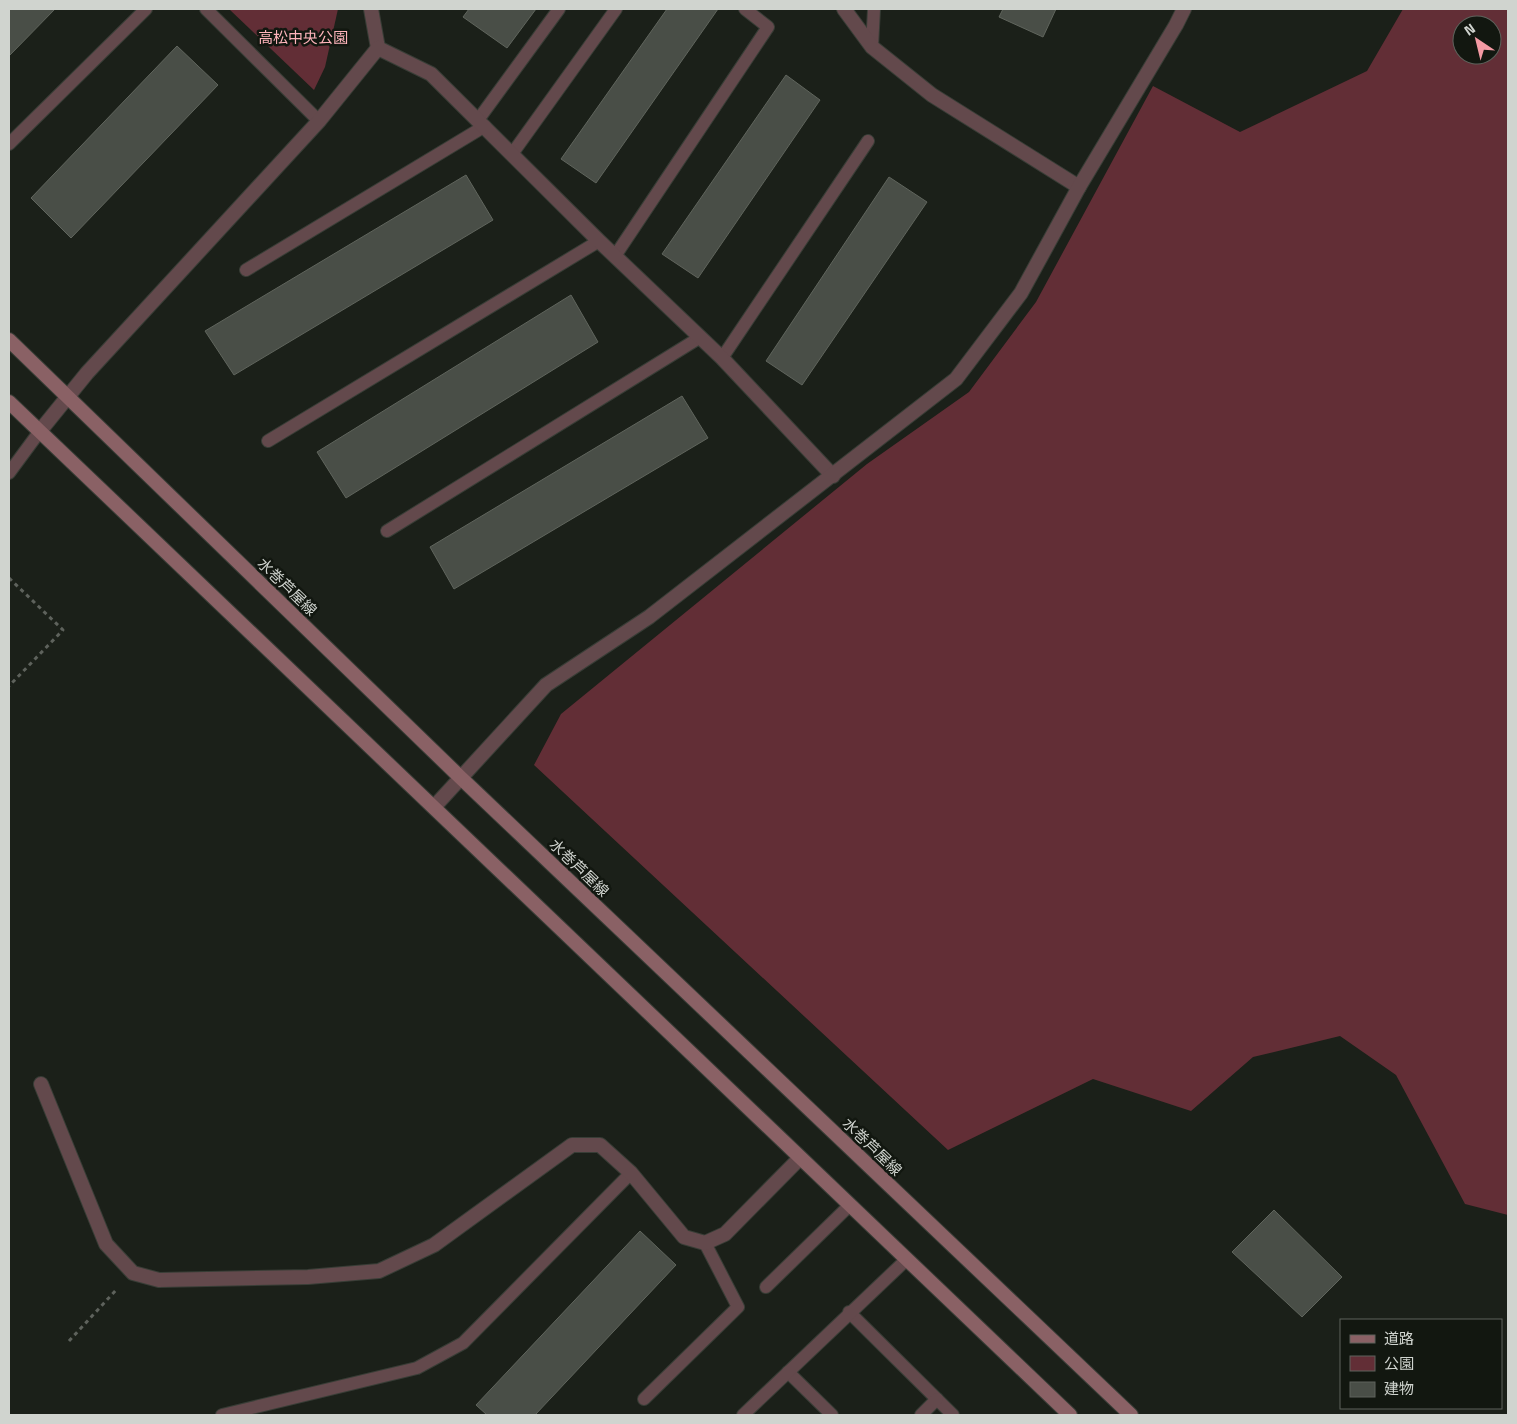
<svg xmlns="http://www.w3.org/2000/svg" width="1517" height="1424" font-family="'Titillium Web','Noto Sans JP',sans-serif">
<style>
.green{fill:#622e36;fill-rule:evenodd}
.building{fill:#494e47;stroke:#60655d}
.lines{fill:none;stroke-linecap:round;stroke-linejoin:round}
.service-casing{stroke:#383d36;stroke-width:14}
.minor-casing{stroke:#383d36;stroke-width:16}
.secondary-casing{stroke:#383d36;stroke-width:16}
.path{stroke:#5e625c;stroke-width:3;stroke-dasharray:4 4;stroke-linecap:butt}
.service{stroke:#63494c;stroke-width:12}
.minor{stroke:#63494c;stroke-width:14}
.secondary{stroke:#8a6165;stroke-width:14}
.labels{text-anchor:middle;stroke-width:5;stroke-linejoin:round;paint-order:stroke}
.park-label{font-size:15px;fill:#feb4bb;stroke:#121710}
.street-label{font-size:15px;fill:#d0d4cf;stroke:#121710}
</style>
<rect width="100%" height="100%" fill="#1b2019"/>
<g class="green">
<path d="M229 9H338L325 67 314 90Z"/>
<path d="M1403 9H1508V1215L1465 1204 1396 1075 1340 1036 1253 1057 1191 1111 1093 1079 948 1150 534 765 561 714 867 464 969 392 1036 302 1153 86 1240 132 1367 71ZM1462 25H1492V55H1462Z"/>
</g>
<g class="building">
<path d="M9 9H55L9 56Z"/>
<path d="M469 9H536L507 48 463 17Z"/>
<path d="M667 9H718L596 183 561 159Z"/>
<path d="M1003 9H1056L1043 37 999 17Z"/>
<path d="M177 46 218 85 71 238 31 198Z"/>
<path d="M786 75 820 100 698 278 662 254Z"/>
<path d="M466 175 493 220 234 375 205 331Z"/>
<path d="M889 177 927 202 802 385 766 361Z"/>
<path d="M571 295 598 342 346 498 317 452Z"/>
<path d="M682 396 708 438 454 589 430 547Z"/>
<path d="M1274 1210 1342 1277 1302 1317 1232 1252Z"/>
<path d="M640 1231 676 1265 535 1415H487L476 1405Z"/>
</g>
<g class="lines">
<defs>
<g id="service">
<path d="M206 9 319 121"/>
<path d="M872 47 874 9"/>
<path d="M478 120 559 9"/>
<path d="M9 144 146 9"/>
<path d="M512 154 616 9"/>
<path d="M615 256 768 27 745 9"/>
<path d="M246 270 485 126"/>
<path d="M722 358 868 141"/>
<path d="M268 441 599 241"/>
<path d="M9 473 40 431"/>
<path d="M387 531 699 338"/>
<path d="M766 1287 850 1205"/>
<path d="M849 1312 953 1415"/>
<path d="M788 1372 832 1415"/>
<path d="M644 1399 738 1307 705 1243"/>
<path d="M222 1415 417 1368 463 1343 631 1173"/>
<path d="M743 1415 906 1260"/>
<path d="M921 1415 937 1399"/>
</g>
<g id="minor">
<path d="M371 9 378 48"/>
<path d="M844 9 872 47 932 95 1079 187"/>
<path d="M40 431 87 373 319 121 378 48 431 74 599 241 722 358 833 476"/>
<path d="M434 807 546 685 649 617 956 379 1021 293 1079 187 1176 25 1184 9"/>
<path d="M41 1084 106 1244 133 1273 159 1280 308 1277 379 1271 434 1245 572 1145H600L631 1173 684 1237 705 1243 725 1234 800 1158"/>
</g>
<g id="secondary">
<path d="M9 340 461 778 1131 1415"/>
<path d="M9 402 1070 1415"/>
</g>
</defs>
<use href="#service" class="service-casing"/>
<use href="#minor" class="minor-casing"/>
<use href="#secondary" class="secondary-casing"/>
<g class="path">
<path d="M9 578 63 630 9 686"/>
<path d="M69 1341 117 1289"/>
</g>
<use href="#service" class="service"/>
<use href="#minor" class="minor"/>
<use href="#secondary" class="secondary"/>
</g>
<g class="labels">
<g class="park-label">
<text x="303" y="43">高松中央公園</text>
</g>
<g class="street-label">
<text transform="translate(287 587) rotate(44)" y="5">水巻芦屋線</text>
<text transform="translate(579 868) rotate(44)" y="5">水巻芦屋線</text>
<text transform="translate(872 1147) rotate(44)" y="5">水巻芦屋線</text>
</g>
</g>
<rect width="1517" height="1424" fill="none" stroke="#d0d4cf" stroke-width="20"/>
<rect x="1340" y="1319" width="162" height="90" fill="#121710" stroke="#5e635c"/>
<rect x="1350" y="1335" width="25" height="8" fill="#8a6165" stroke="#5e635c"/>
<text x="1384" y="1344" font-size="15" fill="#d0d4cf">道路</text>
<rect x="1350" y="1356" width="25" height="15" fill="#622e36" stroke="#5e635c"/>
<text x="1384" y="1369" font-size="15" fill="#d0d4cf">公園</text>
<rect x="1350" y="1382" width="25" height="15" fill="#494e47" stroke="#5e635c"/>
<text x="1384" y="1394" font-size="15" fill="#d0d4cf">建物</text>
<g transform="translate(1477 40) rotate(325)"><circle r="24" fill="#121710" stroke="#5e635c"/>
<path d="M0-4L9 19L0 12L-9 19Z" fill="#f49aa4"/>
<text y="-8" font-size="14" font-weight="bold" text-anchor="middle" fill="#d0d4cf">N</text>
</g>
</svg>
